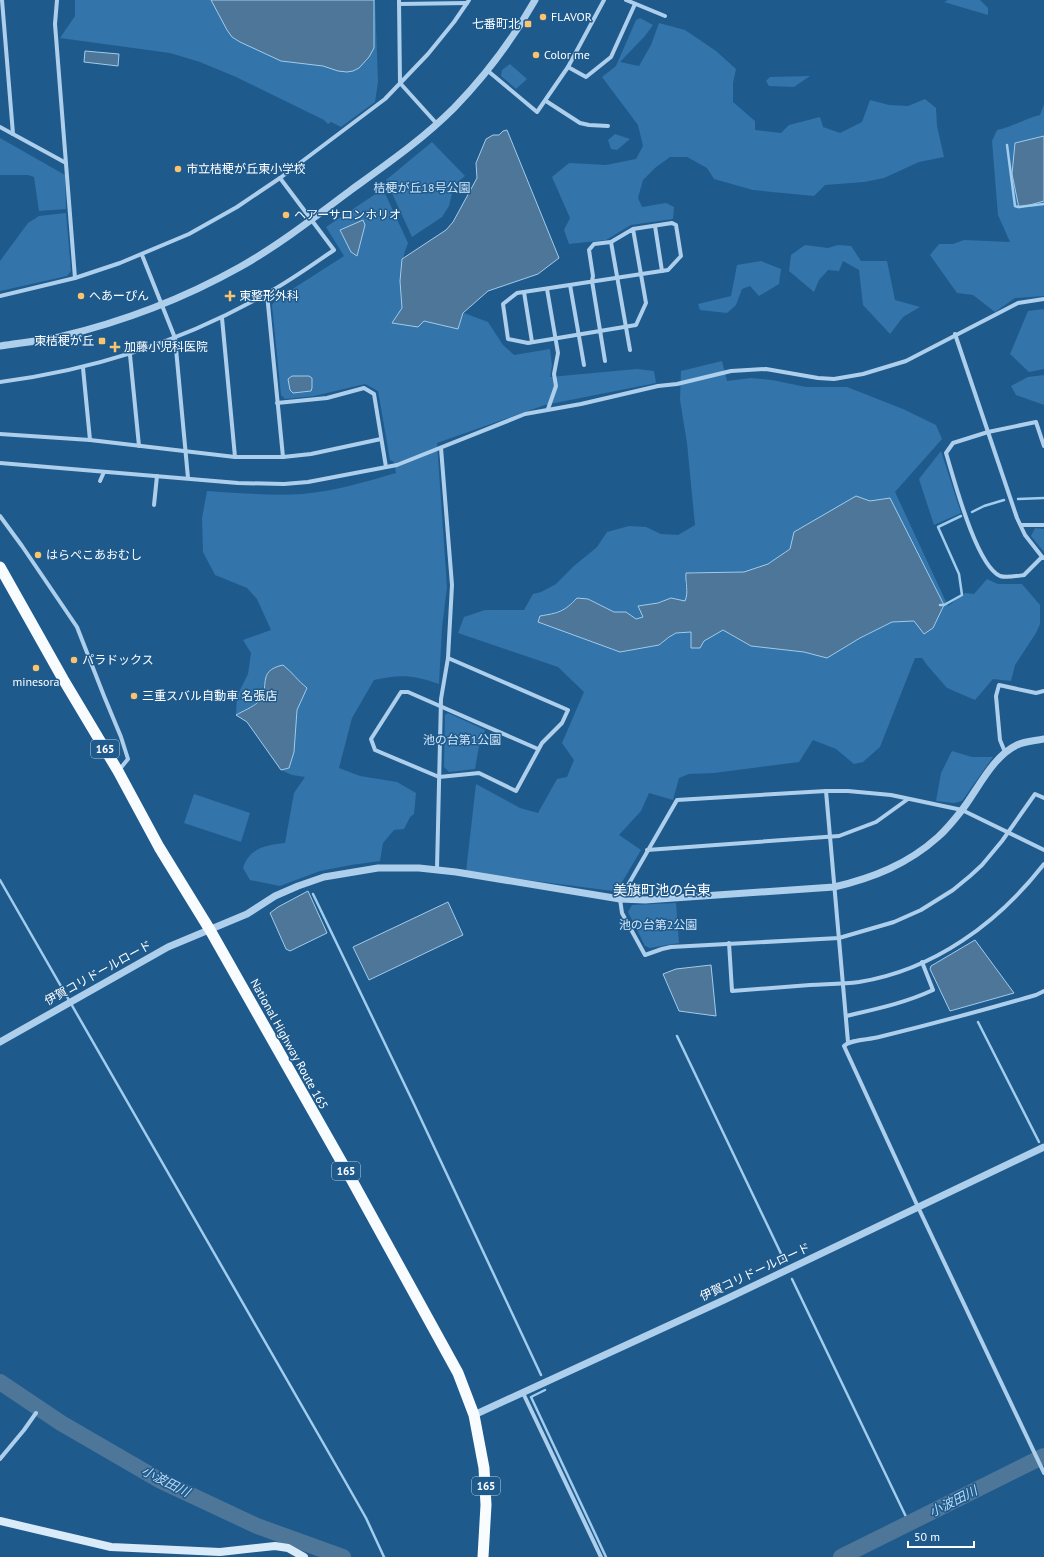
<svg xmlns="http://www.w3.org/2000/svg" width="1044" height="1557" font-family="'PT Sans','Noto Sans JP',sans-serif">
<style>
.green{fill:#3374aa;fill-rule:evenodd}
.water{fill:#4d7699;stroke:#a0cced}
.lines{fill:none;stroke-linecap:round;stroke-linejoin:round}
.stream{stroke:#a0cced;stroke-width:2.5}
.river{stroke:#4d7699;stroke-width:16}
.minor{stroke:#adcfec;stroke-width:4}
.tertiary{stroke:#adcfec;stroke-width:7}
.secondary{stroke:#d9eaf9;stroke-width:8}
.trunk{stroke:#f8fcff;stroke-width:11}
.poi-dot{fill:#fac36d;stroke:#1f5a8c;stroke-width:1.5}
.labels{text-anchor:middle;stroke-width:3;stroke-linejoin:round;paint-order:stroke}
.shield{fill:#1f5a8c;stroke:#bccedc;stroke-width:1}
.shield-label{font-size:11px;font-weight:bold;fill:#fff}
.poi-label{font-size:12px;fill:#fff;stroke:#1f5a8c;text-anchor:start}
.park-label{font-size:12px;fill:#d2e7f9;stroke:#1f5a8c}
.street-label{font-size:12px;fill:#fff;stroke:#1f5a8c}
.water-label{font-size:13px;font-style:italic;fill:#b9d9f3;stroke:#1f5a8c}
.quarter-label{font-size:14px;fill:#fff;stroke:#1f5a8c}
</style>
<rect width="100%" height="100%" fill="#1f5a8c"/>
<g class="green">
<path d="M75 0H375L378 82 375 102 341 127 331 122 328 124 324 120 236 77 200 62 170 53 60 38 75 16Z"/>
<path d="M948 0H980L988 8V15L944 2Z"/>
<path d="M640 18 653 25 645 36 620 62 639 66 651 45 659 23 685 30 716 51 736 69 733 83V102L755 121V130L781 133 789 125 820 117 823 127 840 133 862 122 870 100 889 105 908 106 925 99 936 108 937 126 944 157 919 162 884 178 864 182 825 185 814 196 753 190 714 179 707 168 687 157H670L655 168 643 180 638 198 642 207 666 203 674 207 673 219 631 225 606 240 569 244 564 230 570 218 552 177 569 163 606 165 636 159 643 146 638 125 602 77 616 66 636 20Z"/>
<path d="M510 64 527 79 516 89 501 76 502 70Z"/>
<path d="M810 76 794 87 769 86 766 81 770 77Z"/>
<path d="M1044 104V136L1015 143 1019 208 1044 201V296L1015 298 995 312 973 295 957 293 930 255 939 244H953L964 240 1010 242 998 215 992 141 997 130C1012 127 1024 119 1040 115Z"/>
<path d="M615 134 630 139 617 150 611 149 608 140Z"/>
<path d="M0 138 65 175 66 209 39 211 34 177 28 175H0Z"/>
<path d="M432 142 465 176 454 185 449 206 442 217 412 237 386 180Z"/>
<path d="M383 189 408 243C398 268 400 283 402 308L392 323 424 321 458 329 464 313 488 322 503 345 514 355 550 349 552 366 550 377 637 369 654 371 656 383 545 405 437 443 447 587 442 628 439 684C414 675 400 674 374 680L352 718 339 768 360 776 397 782 416 793 414 814 410 817 404 829 394 830 383 843 380 861 351 865 320 871 280 886 250 880 243 868C249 848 266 845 285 843L294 793 305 777 292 775 281 770 289 768 294 752 297 710 307 688 296 680 289 671 264 685C260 705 252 706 236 715L237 696 248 674 251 653 243 640 271 630 257 599 247 588 215 575 203 552 202 518 207 491C239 493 271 496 303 494 335 491 365 482 396 473L394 462 390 460 378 391 365 384 314 396 285 399 281 395 272 305 277 299 344 256 326 227Z"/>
<path d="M66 213 71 271 67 276 0 291V261L28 223 39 216Z"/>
<path d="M805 245 828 248 838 245 851 246 861 261H887L895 300 920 307 903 317 890 334 863 305 859 270 843 261 839 271 828 270 819 280 814 292 789 271 791 255Z"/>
<path d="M761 261 781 269 779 284 759 296 750 286 742 289 736 305 727 313 700 310 698 304 731 296 737 265Z"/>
<path d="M1044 309V369L1029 372 1010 354 1028 311Z"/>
<path d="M722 361 727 381 751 378 772 380 806 387H847L903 409 936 425 942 439 895 492 948 606 965 593 974 594 987 579 998 584H1022L1040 605V624L1036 633 1015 665 1011 681 993 679 975 700 947 688 927 665 922 658H915L880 747 863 762 854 764 836 749 813 740 799 762 714 773 689 774 679 778 673 800 649 793 641 811 619 835 641 850 618 889 613 891 466 872 476 784 520 808 538 813 557 779 567 777 574 760 562 743 584 692 558 667 458 633 464 617 485 610H524L533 594 541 592 556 584 574 566 597 547 607 532 629 526 646 527 661 534 678 535 695 525 687 443 680 400 681 371ZM856 496 870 501 924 633 914 621 892 622 860 638 827 658 804 652 751 646 723 630 691 648V632L676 633 669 637 659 645 620 652 538 622 540 616 554 614 588 599 614 612H626L636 619 643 617 638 606 658 603 671 598 685 601 687 595 685 582 693 572 705 573 744 572 768 564 790 549Z"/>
<path d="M1044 375V405L1016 395 1011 386 1028 377Z"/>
<path d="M941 451 961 513 934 525 919 479Z"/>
<path d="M1035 528 1044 529V552L1031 536Z"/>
<path d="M448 713 485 730 479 746 475 769 449 772 444 767 445 715Z"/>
<path d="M952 751 972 757H993L962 801 954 803 936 801 941 773Z"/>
<path d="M194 794 250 813 241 842 184 823Z"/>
<path d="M676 903 679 943 650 948 645 946 628 912 632 905Z"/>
</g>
<g class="water">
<path d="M211 0H374V48L369 57 359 68 353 71 347 72 338 71 323 66 281 61 240 42 232 37 227 30Z"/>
<path d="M85 51 119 54 118 66 84 62Z"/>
<path d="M507 130 559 258 538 274 488 291 463 313 458 329 424 321 418 327 392 323 402 308 400 281 402 259 446 230 453 222 477 178 476 163 486 139 493 135H499L503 131Z"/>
<path d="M1044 136V201L1019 208 1012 174 1015 143Z"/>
<path d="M363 220 365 225 357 256 351 252 340 230Z"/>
<path d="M292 376H309L312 378V388L311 391 293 393 290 390 288 379Z"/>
<path d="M856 496 870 501 890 498 944 605 933 628 924 634 914 621 892 622 860 638 827 658 804 652 751 646 723 630 704 641 700 648H691V632L676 633 669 637 659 645 620 652 538 622 540 616C558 613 564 612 577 598L588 599 614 612H626L636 619 643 617 638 606 658 603 671 598 685 601C689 592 685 583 686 573L744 572 768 564 790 549 794 532Z"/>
<path d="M283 665C292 672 298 681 307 688L297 710 294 752 289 768 281 770 247 722 236 715C243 711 253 707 258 702 272 688 255 671 283 665Z"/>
<path d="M308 891 327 933 290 951 286 949 270 913 278 907Z"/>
<path d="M448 902 463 935 369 980 353 947Z"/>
<path d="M975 940 1014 993 950 1011 930 969 931 966Z"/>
<path d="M711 965 716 1016 679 1011 663 974 676 969Z"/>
</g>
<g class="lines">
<g class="stream">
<path d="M1007 145 1015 206 1018 207 1044 204"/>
<path d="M1018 499 1044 498"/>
<path d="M972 512 984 506 1004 500"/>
<path d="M940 605H944L962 595 959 574 938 527 961 516"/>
<path d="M0 880 345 1481 366 1518 384 1557"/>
<path d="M313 894 413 1102 541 1375"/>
<path d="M978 1022 1039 1142"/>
<path d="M677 1036 785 1262"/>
<path d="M792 1279 909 1523"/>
<path d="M545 1390 531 1397 606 1557"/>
</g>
<g class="river">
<path d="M0 1382 61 1423 161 1481 257 1526 343 1557"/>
<path d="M841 1557 1044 1456"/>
</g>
<g class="minor">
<path d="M2 0 13 134"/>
<path d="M57 0 55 24 75 278"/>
<path d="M399 0 400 83 437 124"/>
<path d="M626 0 665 16"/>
<path d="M399 4 467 3"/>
<path d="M568 67 586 77 611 57 635 4"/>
<path d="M488 71 537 112 568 67 604 0"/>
<path d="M546 101 580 123 589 125 608 126"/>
<path d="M0 127 66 163"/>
<path d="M655 226 662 271"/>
<path d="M611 242 630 350"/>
<path d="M142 255 175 338 188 478"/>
<path d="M570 285 584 365"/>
<path d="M547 289 558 353 554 374 556 386 548 409"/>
<path d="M524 292 532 342"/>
<path d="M267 294 283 457"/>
<path d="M0 296 75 278 120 263 189 234 237 207 280 178 385 99 428 54 454 22 469 0"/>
<path d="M222 318 235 457"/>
<path d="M955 334 1017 518 1025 535 1043 558"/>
<path d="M130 355 139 446"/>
<path d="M605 361 592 281 593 276 589 250 594 244 611 242 633 229 672 223 676 225 681 256 668 270 517 293 503 304 508 339 528 343 636 325 646 303 633 229"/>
<path d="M83 368 90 440"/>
<path d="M0 382C94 370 183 341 266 294 290 281 312 265 334 250L280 178"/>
<path d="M277 403 327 398 364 388 374 394 386 467"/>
<path d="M0 434 90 440 235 457H283L311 454 381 439"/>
<path d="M0 463 238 483 284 484 308 482 397 465 525 414 581 404 658 386 677 384 731 371 766 369 818 378 834 379 863 374 906 361 1018 303 1044 299"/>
<path d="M100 481 104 472"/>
<path d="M154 505 157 476"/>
<path d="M0 516 22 546 77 627 104 696 121 737 128 759 119 770"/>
<path d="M1021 525H1044"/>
<path d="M1042 557 1024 575C1017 576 1006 578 1000 576 976 565 954 479 946 453L953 443 988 432 1036 422 1044 446"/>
<path d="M448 658 568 710 562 723 542 743 516 791 479 773 439 777 375 750 371 739 401 692H408L538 749"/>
<path d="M1005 752 1000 740 996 696 999 685 1036 693 1044 691"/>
<path d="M826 791 848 1042"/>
<path d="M1044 798 1035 794 1002 841 982 865 970 876 953 890 921 910 894 922 839 938 671 947 662 949 645 955 622 913 620 899 677 800 826 791H848L891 795 962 810 1044 850"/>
<path d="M647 850 839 836 876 822 908 799"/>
<path d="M437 869 441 699 448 658 452 585 441 448"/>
<path d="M729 943 732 991C758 989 784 987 810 985 826 984 843 984 859 982 934 970 998 923 1044 864"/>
<path d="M1044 991 1036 995C984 1010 932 1024 879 1037 868 1040 851 1039 844 1046L918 1207 1044 1473"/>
<path d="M846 1016C876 1009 905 1003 933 990L922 962"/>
<path d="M523 1393 601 1557"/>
<path d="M0 1459 24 1430 36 1413"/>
</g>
<g class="tertiary">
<path d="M0 346C19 343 40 341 59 337 122 322 183 299 240 267 279 245 315 217 351 190 387 164 423 139 454 108 486 75 513 39 535 0"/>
<path d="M0 1042 168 947 247 914 275 896 298 886 324 877 378 868H419L456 872 620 899 645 900 834 887C873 878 908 864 938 837 947 829 955 819 962 810 978 789 993 756 1017 745 1025 741 1035 741 1044 739"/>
<path d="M474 1415 724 1300 1044 1147"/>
</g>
<path class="secondary" d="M0 1521 111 1547 220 1552 275 1546 288 1548 304 1557"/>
<path class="trunk" d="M0 567 63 679 118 771 159 847 210 930 349 1175 458 1373 474 1415 484 1468 486 1505 483 1557"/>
</g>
<g class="poi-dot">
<circle cx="543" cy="17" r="4"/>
<rect x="524" y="20" width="8" height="8" rx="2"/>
<circle cx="536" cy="55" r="4"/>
<circle cx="178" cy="169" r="4"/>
<circle cx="286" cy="215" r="4"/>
<circle cx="81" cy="296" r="4"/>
<path d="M228 290h4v4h4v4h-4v4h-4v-4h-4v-4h4z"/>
<rect x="98" y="337" width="8" height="8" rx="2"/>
<path d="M113 341h4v4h4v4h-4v4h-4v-4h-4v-4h4z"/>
<circle cx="38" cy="555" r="4"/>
<circle cx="74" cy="660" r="4"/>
<circle cx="36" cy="668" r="4"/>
<circle cx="134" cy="696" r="4"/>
</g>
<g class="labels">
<g class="shield">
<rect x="91" y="740" width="28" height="18" rx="3"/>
<rect x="332" y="1162" width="28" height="18" rx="3"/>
<rect x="472" y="1477" width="28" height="18" rx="3"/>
</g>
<g class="shield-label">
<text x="105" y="753">165</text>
<text x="346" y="1175">165</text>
<text x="486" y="1490">165</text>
</g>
<g class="poi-label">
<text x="551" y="21">FLAVOR</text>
<text x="520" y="28" text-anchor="end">七番町北</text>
<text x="544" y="59">Color me</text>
<text x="186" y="173">市立桔梗が丘東小学校</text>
<text x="294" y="219">ヘアーサロンホリオ</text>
<text x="89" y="300">へあーぴん</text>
<text x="239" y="300">東整形外科</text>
<text x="94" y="345" text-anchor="end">東桔梗が丘</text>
<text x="124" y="351">加藤小児科医院</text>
<text x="46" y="559">はらぺこあおむし</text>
<text x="82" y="664">パラドックス</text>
<text x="36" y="686" text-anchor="middle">minesora</text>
<text x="142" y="700">三重スバル自動車 名張店</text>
</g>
<g class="park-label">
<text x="422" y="192">桔梗が丘18号公園</text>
<text x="462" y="744">池の台第1公園</text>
<text x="658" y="929">池の台第2公園</text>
</g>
<g class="street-label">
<text transform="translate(98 973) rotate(-29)" y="4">伊賀コリドールロード</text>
<text transform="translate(289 1044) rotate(61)" y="4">National Highway Route 165</text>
<text transform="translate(755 1272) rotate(-25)" y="4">伊賀コリドールロード</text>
</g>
<g class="water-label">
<text transform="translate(166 1481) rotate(27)" y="5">小波田川</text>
<text transform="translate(953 1501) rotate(-27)" y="5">小波田川</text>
</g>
<g class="quarter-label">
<text x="662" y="895">美旗町池の台東</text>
</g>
</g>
<path d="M908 1541v6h66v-6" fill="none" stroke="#ffffff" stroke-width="2"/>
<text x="914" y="1541" font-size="12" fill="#ffffff" stroke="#1f5a8c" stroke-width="3" paint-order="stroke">50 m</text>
</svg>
